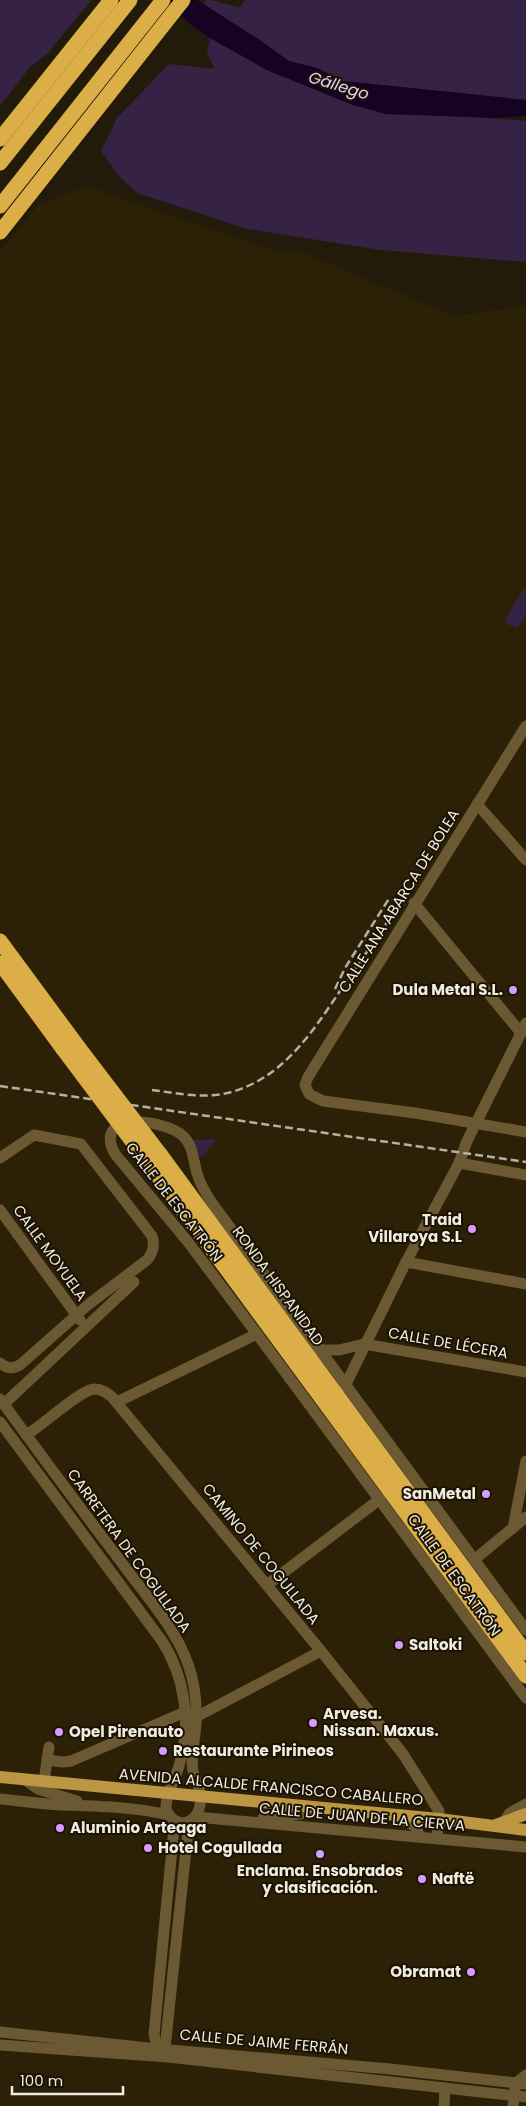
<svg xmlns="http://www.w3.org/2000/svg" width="526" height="2106" font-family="Poppins,sans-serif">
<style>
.built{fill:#2c2007}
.green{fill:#362244}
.water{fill:#160223}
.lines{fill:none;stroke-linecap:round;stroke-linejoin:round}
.minor{stroke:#6b5934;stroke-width:11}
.major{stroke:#bc9643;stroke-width:12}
.highway{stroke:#dcae47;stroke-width:15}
.rail{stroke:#b6b0a3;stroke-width:2.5;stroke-dasharray:8 4;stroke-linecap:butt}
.highway-bridge{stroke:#dcae47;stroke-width:15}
.poi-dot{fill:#d49cfc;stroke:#1a1202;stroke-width:2}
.labels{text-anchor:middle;stroke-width:4;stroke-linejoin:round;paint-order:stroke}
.street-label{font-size:15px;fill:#f1ebe0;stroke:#1a1202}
.poi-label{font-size:15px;font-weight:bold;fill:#f1ebe0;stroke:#1a1202;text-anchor:start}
.water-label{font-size:16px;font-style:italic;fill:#e5cef7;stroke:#1a1202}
</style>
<rect width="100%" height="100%" fill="#231b09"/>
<path class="built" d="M86 186 278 252H302L454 316 526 306V2106H0V252L38 205Z"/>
<g class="green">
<path d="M0 0H91L48 53 30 67 0 106Z"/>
<path d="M207 0C219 0 228 6 240 7L245 0H526V100L343 81 317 68 289 61 258 39 203 4Z"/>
<path d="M210 38 267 70 353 105 386 114 449 115 526 121V262L381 250 247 229 137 193 120 177 101 151 117 118 169 64 215 69 207 53Z"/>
<path d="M526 589V615L518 627 515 628 506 623 505 619 523 590Z"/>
<path d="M215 1139 216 1141 209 1147 204 1156H196L192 1140Z"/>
</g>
<path class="water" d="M162 0H197L258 39 289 61 317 68 343 81 526 100V116L495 118 386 114 353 105 267 70 210 38 191 25Z"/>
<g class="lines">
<g class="minor">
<path d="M526 726 308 1077 305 1085 309 1094 323 1101 415 1113 526 1132"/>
<path d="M477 804 526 860"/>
<path d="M414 903 521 1033"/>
<path d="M0 1158 34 1135 81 1144 152 1236C155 1246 153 1252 147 1260L89 1304 20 1365C12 1369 7 1369 0 1363"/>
<path d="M459 1163 526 1175"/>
<path d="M0 1210 80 1320"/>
<path d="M406 1262 526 1284"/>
<path d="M319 1350H339L364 1344 526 1372"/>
<path d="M345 1386 406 1262 459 1163 467 1141 526 1023"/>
<path d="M0 1399C40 1454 81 1509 122 1563 145 1595 175 1627 188 1664 195 1683 197 1704 196 1724 195 1742 188 1764 196 1780 213 1818 178 1838 166 1809 165 1794 175 1780 179 1766 192 1724 185 1677 162 1641L0 1422"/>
<path d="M117 1402 257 1334"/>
<path d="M4 1404 134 1282"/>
<path d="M26 1435C42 1426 80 1390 94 1389 102 1389 107 1393 112 1397L321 1651 403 1754 439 1811 437 1839"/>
<path d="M513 1528 526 1461"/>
<path d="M474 1560 526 1517"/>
<path d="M267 1585 380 1499"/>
<path d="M526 1630 212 1203C206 1194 201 1186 198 1176 193 1163 194 1146 183 1136 165 1119 91 1110 115 1154L188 1242 257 1334 526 1698"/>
<path d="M196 1717 321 1651"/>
<path d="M47 1760 63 1762 71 1761 185 1712"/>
<path d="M24 1779 38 1789 77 1801"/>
<path d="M44 1781 49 1747"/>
<path d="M0 1799C20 1801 41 1804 62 1805 98 1806 134 1807 169 1815"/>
<path d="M196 1817 526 1847"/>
<path d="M397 1817 416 1827 420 1837"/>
<path d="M263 1818 301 1814 316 1807"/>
<path d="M505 1820 510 1813 526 1804"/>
<path d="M0 2032 158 2049 390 2069 526 2084"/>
<path d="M0 2045 168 2057 526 2097"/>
<path d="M160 2051 165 2048 188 1831 192 1820"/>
<path d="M161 2052 156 2043 154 2034 174 1828 173 1819"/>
<path d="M444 2106 445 2088"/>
<path d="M513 2106 516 2083 526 2075"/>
</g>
<g class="major">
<path d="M0 1777 439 1819 526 1830"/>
<path d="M496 1825 526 1814"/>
</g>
<g class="highway">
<path d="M0 139 111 0"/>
<path d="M0 163 130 0"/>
<path d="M0 206 163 0"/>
<path d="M0 232 183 0"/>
<path d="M0 941 79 1048"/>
<path d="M0 963 63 1049"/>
<path d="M160 1154 526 1653"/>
<path d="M147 1161 526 1676"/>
</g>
<g class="rail">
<path d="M335 989 345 968 390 897"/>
<path d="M0 1086 526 1162"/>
<path d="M152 1090C175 1093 200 1098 223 1094 282 1082 313 1031 344 985 363 958 381 931 400 903"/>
</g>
<g class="highway-bridge">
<path d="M79 1048 160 1154"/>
<path d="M63 1049 147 1161"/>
</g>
</g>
<g class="poi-dot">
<circle cx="513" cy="990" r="5"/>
<circle cx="472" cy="1229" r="5"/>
<circle cx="486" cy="1494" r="5"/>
<circle cx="399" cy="1645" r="5"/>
<circle cx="313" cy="1723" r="5"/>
<circle cx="59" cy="1732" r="5"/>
<circle cx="163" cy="1751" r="5"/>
<circle cx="60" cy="1828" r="5"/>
<circle cx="148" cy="1848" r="5"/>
<circle cx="320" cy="1854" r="5"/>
<circle cx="422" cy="1879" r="5"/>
<circle cx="471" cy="1972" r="5"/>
</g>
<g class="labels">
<g class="street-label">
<text transform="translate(399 901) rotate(-58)" y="5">CALLE ANA ABARCA DE BOLEA</text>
<text transform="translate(174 1202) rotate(52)" y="5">CALLE DE ESCATRÓN</text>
<text transform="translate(50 1253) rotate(54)" y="5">CALLE MOYUELA</text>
<text transform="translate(278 1286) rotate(54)" y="5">RONDA HISPANIDAD</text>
<text transform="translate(448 1343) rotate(10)" y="5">CALLE DE LÉCERA</text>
<text transform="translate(129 1551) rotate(54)" y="5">CARRETERA DE COGULLADA</text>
<text transform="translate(261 1554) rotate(51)" y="5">CAMINO DE COGULLADA</text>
<text transform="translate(454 1575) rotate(54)" y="5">CALLE DE ESCATRÓN</text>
<text transform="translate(271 1787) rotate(5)" y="5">AVENIDA ALCALDE FRANCISCO CABALLERO</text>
<text transform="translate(362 1817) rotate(5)" y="5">CALLE DE JUAN DE LA CIERVA</text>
<text transform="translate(264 2042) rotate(5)" y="5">CALLE DE JAIME FERRÁN</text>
</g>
<g class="poi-label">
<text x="503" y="995" text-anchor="end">Dula Metal S.L.</text>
<text x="462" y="1225" text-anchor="end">Traid<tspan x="462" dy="17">Villaroya S.L</tspan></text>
<text x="476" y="1499" text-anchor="end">SanMetal</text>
<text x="409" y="1650">Saltoki</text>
<text x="323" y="1719">Arvesa.<tspan x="323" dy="17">Nissan. Maxus.</tspan></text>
<text x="69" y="1737">Opel Pirenauto</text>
<text x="173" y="1756">Restaurante Pirineos</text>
<text x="70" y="1833">Aluminio Arteaga</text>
<text x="158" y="1853">Hotel Cogullada</text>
<text x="320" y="1876" text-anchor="middle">Enclama. Ensobrados<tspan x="320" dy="17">y clasificación.</tspan></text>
<text x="432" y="1884">Naftë</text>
<text x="461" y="1977" text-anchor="end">Obramat</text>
</g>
<g class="water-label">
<text transform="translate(339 85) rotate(17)" y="6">Gállego</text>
</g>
</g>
<path d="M12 2086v8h111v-8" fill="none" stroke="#f1ebe0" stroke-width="2.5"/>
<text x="20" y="2086" font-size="15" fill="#f1ebe0" stroke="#1a1202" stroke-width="4" paint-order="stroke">100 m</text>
</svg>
